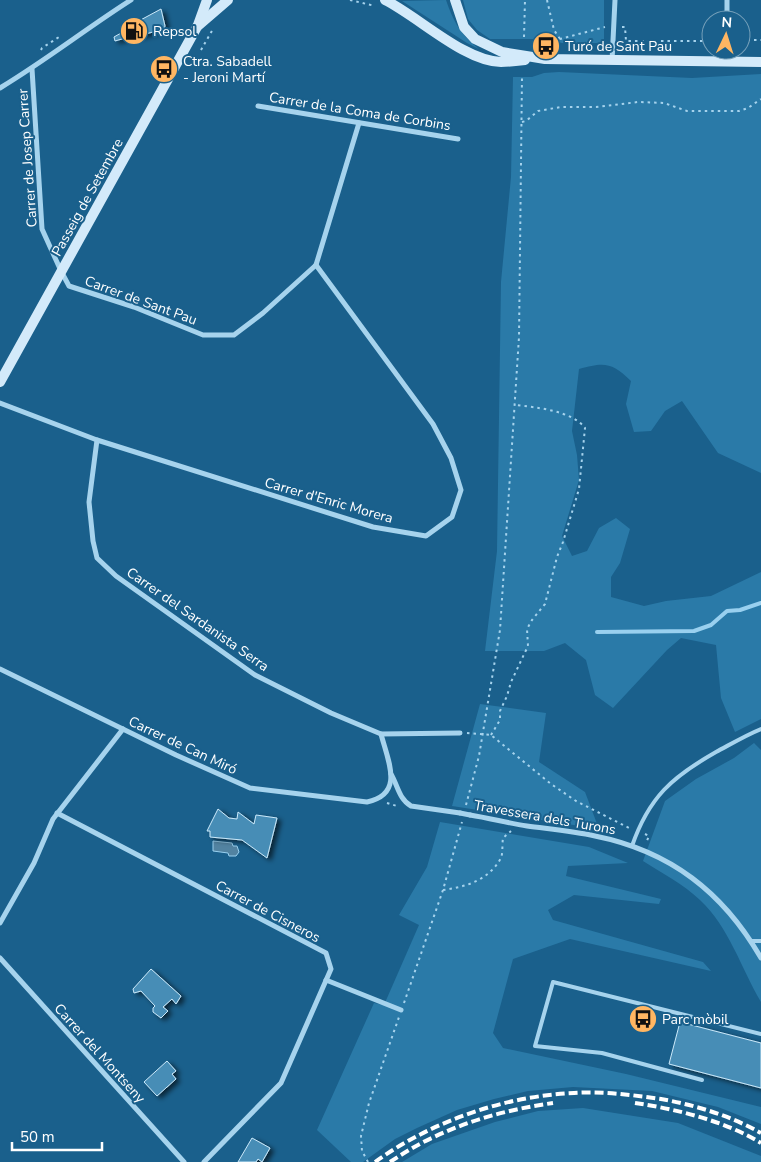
<svg xmlns="http://www.w3.org/2000/svg" width="761" height="1162" font-family="'Nunito Sans',sans-serif">
<style>
.green{fill:#2a7aa8}
.water{fill:#5283a1;stroke:#99d0ef}
.lines{fill:none;stroke-linecap:round;stroke-linejoin:round}
.stream{stroke:#99d0ef;stroke-width:4}
.building{fill:#478db6;stroke:#cbe9fa;filter:url(#shadow)}
.path{stroke:#a6d3ed;stroke-width:2;stroke-dasharray:2.5 4;stroke-linecap:butt}
.lane{stroke:#a6d3ed;stroke-width:4}
.street{stroke:#a6d3ed;stroke-width:5}
.secondary{stroke:#d3eafa;stroke-width:10}
.rail{stroke:#fff;stroke-width:4;stroke-dasharray:9 4;stroke-linecap:butt}
.street-bridge{stroke:#a6d3ed;stroke-width:5}
.labels{text-anchor:middle;stroke-width:4;stroke-linejoin:round;paint-order:stroke}
.poi-label{font-size:14px;fill:#fff;stroke:#1a608c;text-anchor:start}
.street-label{font-size:14px;fill:#fff;stroke:#1a608c}
</style>
<defs>
<filter id="shadow"><feDropShadow dx="4" dy="2.5" stdDeviation="2.5" flood-color="#0009"/></filter>
</defs>
<rect width="100%" height="100%" fill="#1a608c"/>
<g class="green">
<path d="M446 0C453 21 461 35 479 49L467 43 402 1Z"/>
<path d="M463 0H604V43H562L540 39H490L477 30 468 19Z"/>
<path d="M559 72 692 78 761 74V473L718 453 682 401 665 411 651 431 634 432 626 404 631 381C612 362 604 362 579 369L572 431 577 455 579 480 562 536 572 556 587 551 599 528 616 518 630 529 620 563 611 577V597L644 606 666 601 711 596 761 572V719L735 732 721 698 716 645 681 638 667 650 613 708 595 695 586 660 565 643 544 651H485L497 551 501 282 511 177 513 77H532L544 73Z"/>
<path d="M480 704 546 713 539 762 585 792 599 829 452 806Z"/>
<path d="M754 743 761 750V1002C741 968 729 927 700 900 683 884 662 873 643 861L665 801 696 779 734 758Z"/>
<path d="M440 822 589 847 628 863 568 866 566 876 661 899 659 904 574 895 548 910 553 920 703 962 711 971 570 939 513 959 493 1033 503 1048 626 1074 761 1107V1124L718 1107 652 1091 573 1087 528 1091 494 1099 457 1110 417 1128 395 1139 363 1162H351L317 1130 374 1003 384 1005 419 925 399 915 427 867Z"/>
<path d="M583 1108 678 1123 761 1156V1162H402L432 1144 495 1122 538 1111Z"/>
</g>
<path class="water" d="M213 841 232 843 233 846H237L239 852 236 856H229L228 853 213 851Z"/>
<g class="lines">
<path class="stream" d="M597 632 694 631 711 625 727 611 740 610 761 603"/>
</g>
<g class="building">
<path d="M161 9 165 26 164 29 138 36 137 24 135 23Z"/>
<path d="M137 24 139 34 115 41 114 37Z"/>
<path d="M218 809 229 818 237 819 238 812 254 824 256 815 277 818 267 858 242 840 210 837V831H207Z"/>
<path d="M151 969 181 996 176 1004 172 999 163 1007 168 1011 161 1018 153 1012V1008L155 1006 141 991 134 993 133 989Z"/>
<path d="M680 1022 761 1043V1088L669 1064Z"/>
<path d="M167 1061 176 1071 172 1074 176 1079 157 1096 144 1082Z"/>
<path d="M252 1138 270 1148 262 1162 258 1159 256 1162H238Z"/>
</g>
<g class="lines">
<g class="path">
<path d="M350 0 375 6"/>
<path d="M547 0 554 30 560 39"/>
<path d="M622 27H625L626 41H711"/>
<path d="M524 37 525 0"/>
<path d="M741 40H761"/>
<path d="M552 48V44L560 39 605 27"/>
<path d="M41 50 42 48 59 37"/>
<path d="M201 50 213 29"/>
<path d="M522 122 526 121 538 111 561 107H596L638 102 664 103 687 111H739L748 108 761 99"/>
<path d="M467 733 491 735 551 784 576 801 631 829"/>
<path d="M491 735 500 720V711L507 696 511 682 528 646 527 629 532 620 545 604 557 557 563 542 579 489 585 428C573 411 535 407 515 405"/>
<path d="M387 803 397 806"/>
<path d="M466 805 479 756 500 630 519 337 522 76"/>
<path d="M645 834 649 836 646 843"/>
<path d="M443 890C466 887 489 880 501 858 503 853 502 844 503 838L511 831"/>
<path d="M404 1003 443 890 462 822"/>
<path d="M368 1162 362 1151 361 1136 369 1103 399 1017"/>
</g>
<g class="lane">
<path d="M632 846C649 797 672 777 716 752 731 744 746 735 761 729"/>
<path d="M751 941H761"/>
<path d="M702 1080 602 1053 535 1046 553 982 761 1034"/>
</g>
<g class="street">
<path d="M727 0V11"/>
<path d="M612 61 615 0"/>
<path d="M32 69 42 229 61 271 69 286 134 307 203 335H234L263 313 316 265"/>
<path d="M0 88C45 61 87 28 131 0"/>
<path d="M258 106 458 139"/>
<path d="M316 265 359 123"/>
<path d="M0 403 97 440 373 527 426 536 452 517 461 490 451 458 433 424 316 265"/>
<path d="M97 440 89 502 93 541 97 558 116 576 255 675 331 713 381 734 460 733"/>
<path d="M0 669 176 755 250 788 367 802C405 794 388 761 381 734"/>
<path d="M391 774C398 786 399 799 411 806L460 813"/>
<path d="M57 813 326 953 331 969 281 1083 204 1162"/>
<path d="M470 815C489 818 508 823 527 826 549 829 572 831 595 836 670 851 723 892 761 958"/>
<path d="M0 923 34 863 53 819 123 729"/>
<path d="M0 958 184 1162"/>
<path d="M326 980 401 1010"/>
</g>
<g class="secondary">
<path d="M385 0C419 17 464 61 501 62 509 62 517 61 525 60"/>
<path d="M455 0 464 27 475 39 502 52 545 59 761 62"/>
<path d="M199 25 228 0"/>
<path d="M0 382 198 25 207 0"/>
</g>
<g class="rail">
<path d="M635 1103C676 1109 725 1121 761 1143"/>
<path d="M375 1162C432 1121 505 1096 574 1093 603 1091 632 1095 661 1099 695 1105 731 1116 761 1133"/>
<path d="M390 1162C404 1153 418 1144 434 1137 472 1119 511 1109 553 1103"/>
</g>
<path class="street-bridge" d="M460 813 470 815"/>
</g>
<defs>
<symbol id="fuel-disc" viewBox="-11 -11 22 22"><circle r="9.5" fill="#ffb662" stroke="#1a608c"/><path d="M-5.5-6h7V0h2V4h1.3V-2.5L3-4.5l.8-.8L6-3V5H2.5V1h-1V6h-7ZM-4.2-4.7v3.2H.2V-4.7Z" fill="#111"/></symbol>
<symbol id="bus-disc" viewBox="-11 -11 22 22"><circle r="9.5" fill="#ffb662" stroke="#1a608c"/><path d="M-5-6H5V4H4V6H2V4H-2V6H-4V4H-5ZM-3.5-4V0h7V-4ZM-3.5 1.2v1.5H-2V1.2ZM2 1.2v1.5H3.5V1.2Z" fill="#111"/></symbol>
</defs>
<g fill-rule="evenodd">
<use href="#fuel-disc" x="118" y="15" width="32" height="32"/>
<use href="#bus-disc" x="530" y="30" width="32" height="32"/>
<use href="#bus-disc" x="148" y="53" width="32" height="32"/>
<use href="#bus-disc" x="627" y="1003" width="32" height="32"/>
</g>
<g class="labels">
<g class="poi-label">
<text x="153" y="36">Repsol</text>
<text x="565" y="51">Turó de Sant Pau</text>
<text x="183" y="66">Ctra. Sabadell<tspan x="183" dy="16">- Jeroni Martí</tspan></text>
<text x="662" y="1024">Parc mòbil</text>
</g>
<g class="street-label">
<text transform="translate(360 111) rotate(9)" y="5">Carrer de la Coma de Corbins</text>
<text transform="translate(27 158) rotate(-94)" y="5">Carrer de Josep Carrer</text>
<text transform="translate(87 197) rotate(-61)" y="5">Passeig de Setembre</text>
<text transform="translate(141 300) rotate(20)" y="5">Carrer de Sant Pau</text>
<text transform="translate(329 500) rotate(16)" y="5">Carrer d'Enric Morera</text>
<text transform="translate(198 619) rotate(35)" y="5">Carrer del Sardanista Serra</text>
<text transform="translate(183 745) rotate(25)" y="5">Carrer de Can Miró</text>
<text transform="translate(545 817) rotate(10)" y="5">Travessera dels Turons</text>
<text transform="translate(268 911) rotate(28)" y="5">Carrer de Cisneros</text>
<text transform="translate(100 1053) rotate(48)" y="5">Carrer del Montseny</text>
</g>
</g>
<g transform="translate(726 35) rotate(4)"><circle r="24" fill="#1a608c" stroke="#76a0ba"/>
<path d="M0-4L9 19L0 12L-9 19Z" fill="#ffb662"/>
<text y="-8" font-size="14" font-weight="bold" text-anchor="middle" fill="#ffffff">N</text>
</g>
<path d="M12 1142v8h90v-8" fill="none" stroke="#ffffff" stroke-width="2.5"/>
<text x="20" y="1142" font-size="15" fill="#ffffff" stroke="#1a608c" stroke-width="4" paint-order="stroke">50 m</text>
</svg>
